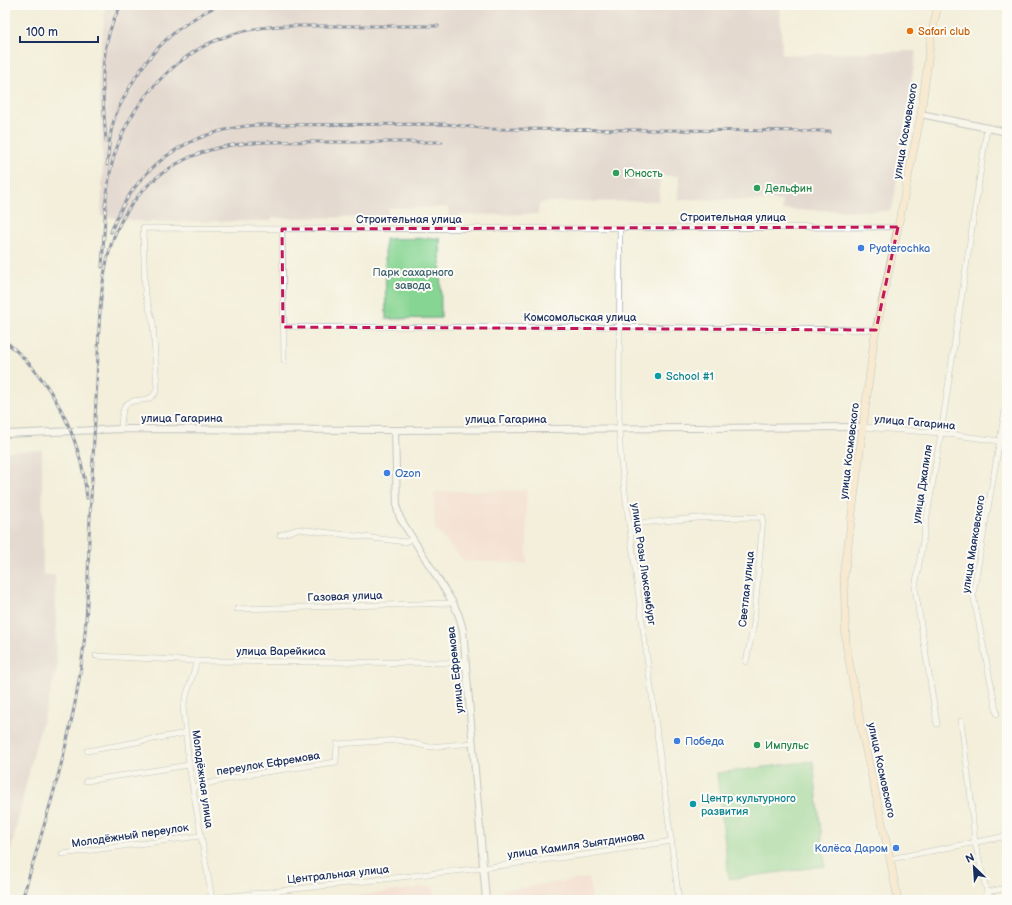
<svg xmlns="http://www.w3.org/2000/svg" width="1012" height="905" font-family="'Balsamiq Sans',sans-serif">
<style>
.built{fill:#f7d0cb}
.industrial{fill:#d2bec2}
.green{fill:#87d593;stroke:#518278}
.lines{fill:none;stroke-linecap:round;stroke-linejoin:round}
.minor-casing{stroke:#878f9c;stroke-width:6}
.tertiary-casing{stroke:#878f9c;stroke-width:8}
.secondary-casing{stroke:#878f9c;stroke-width:8}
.minor{stroke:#fff;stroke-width:5}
.tertiary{stroke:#fff;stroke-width:6}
.secondary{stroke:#fee5c5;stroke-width:7}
.rail-casing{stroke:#1b2f5e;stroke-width:3}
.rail{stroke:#fdfcf7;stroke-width:1.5;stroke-dasharray:4.5;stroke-linecap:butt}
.marked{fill:none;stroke:#c2185b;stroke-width:3;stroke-dasharray:8 5;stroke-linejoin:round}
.food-dot{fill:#e8710a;stroke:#fdfcf7;stroke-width:1.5}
.leisure-dot{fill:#2e9e5b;stroke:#fdfcf7;stroke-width:1.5}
.shop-dot{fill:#3f7fe0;stroke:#fdfcf7;stroke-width:1.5}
.culture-dot{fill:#0f9aa8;stroke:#fdfcf7;stroke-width:1.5}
.labels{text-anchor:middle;stroke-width:4;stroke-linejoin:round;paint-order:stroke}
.food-label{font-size:11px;fill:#c56008;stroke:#fdfcf7;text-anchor:start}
.street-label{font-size:11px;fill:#1b2f5e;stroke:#fdfcf7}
.leisure-label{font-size:11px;fill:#27864d;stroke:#fdfcf7;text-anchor:start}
.shop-label{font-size:11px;fill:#366cbe;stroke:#fdfcf7;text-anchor:start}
.park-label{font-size:11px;fill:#3b616e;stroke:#fdfcf7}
.culture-label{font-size:11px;fill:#0d838f;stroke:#fdfcf7;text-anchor:start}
</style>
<rect width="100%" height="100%" fill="#fdfcf7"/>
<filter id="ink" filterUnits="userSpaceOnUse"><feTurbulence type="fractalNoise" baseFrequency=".025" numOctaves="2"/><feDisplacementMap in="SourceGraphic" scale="8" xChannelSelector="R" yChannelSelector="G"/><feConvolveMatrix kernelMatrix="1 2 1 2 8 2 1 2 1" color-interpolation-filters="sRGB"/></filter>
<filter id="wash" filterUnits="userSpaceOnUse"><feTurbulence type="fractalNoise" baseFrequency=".012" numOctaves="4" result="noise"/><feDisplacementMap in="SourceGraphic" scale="16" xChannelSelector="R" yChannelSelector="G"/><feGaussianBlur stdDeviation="0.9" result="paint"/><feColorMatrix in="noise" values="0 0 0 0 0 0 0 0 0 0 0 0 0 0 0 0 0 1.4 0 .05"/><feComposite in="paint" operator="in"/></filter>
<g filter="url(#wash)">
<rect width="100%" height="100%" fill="#f3efda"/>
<g class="built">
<path d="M526 490 527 564 464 561 435 529 434 492Z"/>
<path d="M589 878 592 900H503L502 890Z"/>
<path d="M433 886 435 900H323Z"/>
</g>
<g class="industrial">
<path d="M106 5H780L782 55 916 51 893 206 890 210 887 211 782 210V201L678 199 679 176H660L659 201 543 202 539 205 538 214 460 215 459 217H449L448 207 388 208V217L273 218 270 221 143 222 101 216 103 165 99 89 100 57Z"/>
<path d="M42 450 43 575H55L57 670 33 755 5 875V451Z"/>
</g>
<g class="green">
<path d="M440 238 441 318 386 319 385 239Z"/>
<path d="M813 761 825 866 729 879 717 773Z"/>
</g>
</g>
<g filter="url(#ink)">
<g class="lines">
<defs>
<g id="minor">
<path d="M620 228 619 428 621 462 679 900"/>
<path d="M282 229 284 361"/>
<path d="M283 327H619L876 330"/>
<path d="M862 427 941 433 1007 442"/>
<path d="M121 429C121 422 121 413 125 406 132 395 151 407 157 389L153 322 145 293 143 228 282 229 898 227"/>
<path d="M629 524 698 518 763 517 754 623 746 662"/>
<path d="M280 535 298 529 406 542 412 538"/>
<path d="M237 609 453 603"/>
<path d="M96 656 197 661 466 663"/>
<path d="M197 661 183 707 189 765 212 900"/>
<path d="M997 714 973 594 1007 399"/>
<path d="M961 721 970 790 975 843 989 900"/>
<path d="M937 724 915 588 941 433 987 128"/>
<path d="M87 751 186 733"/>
<path d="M86 781 189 765"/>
<path d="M192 787 246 775 336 762 337 744 399 740 429 747 473 743"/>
<path d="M62 854 200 836"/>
<path d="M890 859 1007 836"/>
<path d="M987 892 1007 888"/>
<path d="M197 900 482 868 590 854 672 841"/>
</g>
<g id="tertiary">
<path d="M921 114 1007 132"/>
<path d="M395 430 397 508 400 518 453 603 459 616 463 630 486 900"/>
<path d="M5 434 121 429 395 430 862 427"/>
</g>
<path id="secondary" d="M898 900 890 859 863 737 846 644 844 577 874 340 898 227 921 114 931 37 938 5"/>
</defs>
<use href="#minor" class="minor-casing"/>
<use href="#tertiary" class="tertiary-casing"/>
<use href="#secondary" class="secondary-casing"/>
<use href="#minor" class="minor"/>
<use href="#tertiary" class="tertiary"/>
<use href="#secondary" class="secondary"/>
<defs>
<g id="rail">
<path d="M106 142C103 94 96 49 121 5"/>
<path d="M107 165C109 150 109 134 114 120 117 110 122 101 127 92 149 51 176 25 219 5"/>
<path d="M105 206C108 188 109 170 115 153 134 95 184 45 244 31 256 28 268 27 280 26H438"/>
<path d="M111 232C135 166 187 131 256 125L445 124 490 129 830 131"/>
<path d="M102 267 106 201"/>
<path d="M5 341C53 380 81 437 87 498"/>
<path d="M22 900C46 818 73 737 83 652 88 614 88 575 89 537 92 485 94 432 97 380 99 336 98 288 111 245 121 214 142 185 170 168 218 137 272 142 327 142 365 142 404 142 442 142"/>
</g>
</defs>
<use href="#rail" class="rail-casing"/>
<use href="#rail" class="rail"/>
</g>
</g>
<path d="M0 0H1012V905H0ZM898 227 876 330 283 327 282 229Z" fill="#f3efda" fill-opacity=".55" fill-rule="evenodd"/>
<path class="marked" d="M898 227 876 330 283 327 282 229Z"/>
<circle class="food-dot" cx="910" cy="31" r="4"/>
<g class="leisure-dot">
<circle cx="616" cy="173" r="4"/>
<circle cx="757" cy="188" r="4"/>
<circle cx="757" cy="745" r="4"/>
</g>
<g class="shop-dot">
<circle cx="861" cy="248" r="4"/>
<circle cx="387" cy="473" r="4"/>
<circle cx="677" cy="741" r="4"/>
<circle cx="896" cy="848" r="4"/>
</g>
<g class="culture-dot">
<circle cx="658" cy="376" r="4"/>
<circle cx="693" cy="804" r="4"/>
</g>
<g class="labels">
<g class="food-label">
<text x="918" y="35">Safari club</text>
</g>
<g class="street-label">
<text transform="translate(905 131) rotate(-80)" y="4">улица Космовского</text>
<text x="733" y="221">Строительная улица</text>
<text x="409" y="223">Строительная улица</text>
<text x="580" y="321">Комсомольская улица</text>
<text x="182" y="422">улица Гагарина</text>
<text x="506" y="423">улица Гагарина</text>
<text transform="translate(915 422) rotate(5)" y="4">улица Гагарина</text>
<text transform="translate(849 451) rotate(-83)" y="4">улица Космовского</text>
<text transform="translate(922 484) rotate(-81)" y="4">улица Джалиля</text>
<text transform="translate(973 544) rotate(-81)" y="4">улица Маяковского</text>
<text transform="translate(644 564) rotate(82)" y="4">улица Розы Люксембург</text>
<text transform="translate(746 589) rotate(-84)" y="4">Светлая улица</text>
<text transform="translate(345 596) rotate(-2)" y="4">Газовая улица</text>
<text x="281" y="655">улица Варейкиса</text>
<text transform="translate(455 670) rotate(-96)" y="4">улица Ефремова</text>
<text transform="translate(268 763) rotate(-9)" y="4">переулок Ефремова</text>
<text transform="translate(882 770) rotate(78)" y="4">улица Космовского</text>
<text transform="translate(203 779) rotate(82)" y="4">Молодёжная улица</text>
<text transform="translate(130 835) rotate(-8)" y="4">Молодёжный переулок</text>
<text transform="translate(576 845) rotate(-8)" y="4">улица Камиля Зыятдинова</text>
<text transform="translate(338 874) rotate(-6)" y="4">Центральная улица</text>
</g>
<g class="leisure-label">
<text x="624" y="177">Юность</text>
<text x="765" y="192">Дельфин</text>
<text x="765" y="749">Импульс</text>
</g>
<g class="shop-label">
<text x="869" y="252">Pyaterochka</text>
<text x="395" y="477">Ozon</text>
<text x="685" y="745">Победа</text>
<text x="888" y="852" text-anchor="end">Колёса Даром</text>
</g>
<g class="park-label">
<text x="413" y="276">Парк сахарного<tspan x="413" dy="13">завода</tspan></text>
</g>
<g class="culture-label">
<text x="666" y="380">School #1</text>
<text x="701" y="802">Центр культурного<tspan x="701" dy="13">развития</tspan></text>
</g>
</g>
<rect width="1012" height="905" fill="none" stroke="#fdfcf7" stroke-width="20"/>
<g transform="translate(974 867) rotate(335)" stroke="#fdfcf7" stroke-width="3" paint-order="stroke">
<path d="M0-3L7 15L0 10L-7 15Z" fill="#1b2f5e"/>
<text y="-6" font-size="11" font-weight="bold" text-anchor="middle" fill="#1b2f5e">N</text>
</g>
<path d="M20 36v6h78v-6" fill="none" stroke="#1b2f5e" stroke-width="2"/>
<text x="26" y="36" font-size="12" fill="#1b2f5e" stroke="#fdfcf7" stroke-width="3" paint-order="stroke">100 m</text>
</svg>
